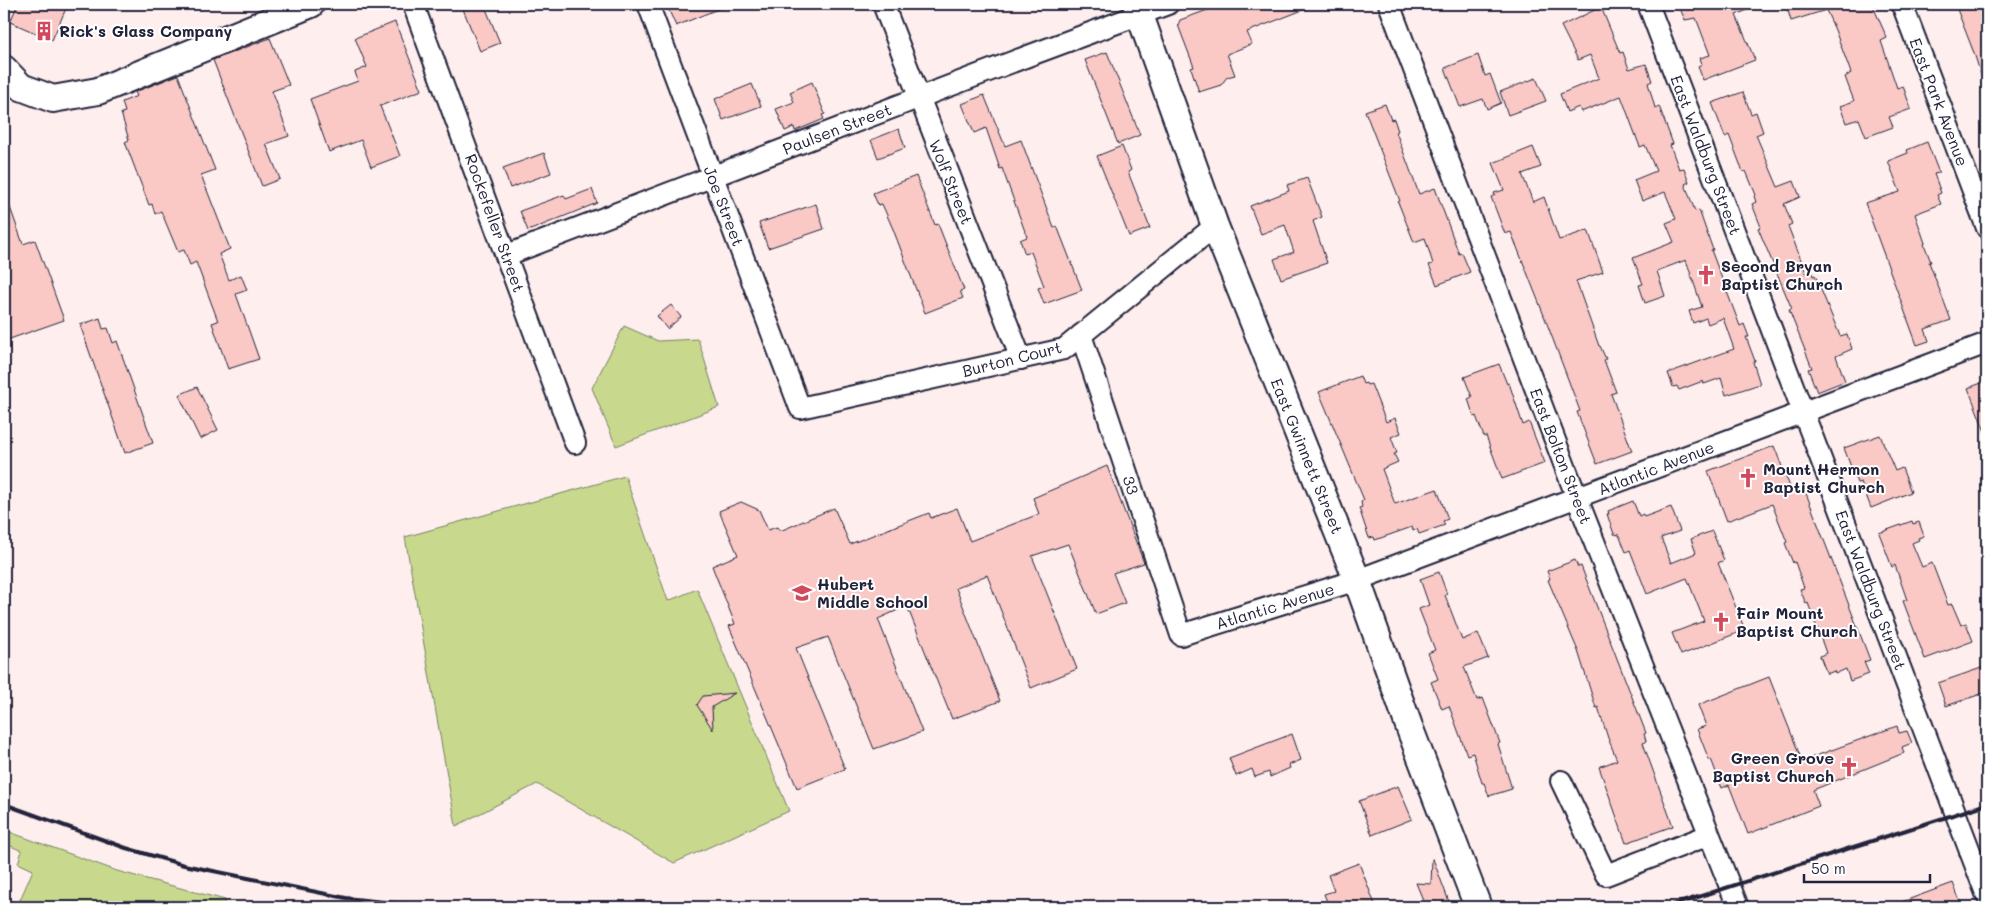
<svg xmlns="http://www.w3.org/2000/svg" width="1991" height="911" font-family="Mali,sans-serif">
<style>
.green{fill:#c8d98d;stroke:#757e64}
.building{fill:#fac9c6;stroke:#22223b}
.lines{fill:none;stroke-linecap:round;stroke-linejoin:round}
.minor-casing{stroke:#22223b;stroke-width:24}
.major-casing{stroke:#22223b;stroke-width:30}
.minor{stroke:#fff;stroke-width:20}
.major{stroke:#fff;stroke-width:26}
.rail{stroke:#22223b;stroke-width:4}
.labels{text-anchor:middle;stroke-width:4;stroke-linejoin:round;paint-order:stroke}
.poi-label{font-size:16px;font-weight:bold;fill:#22223b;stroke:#fff;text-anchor:start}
.street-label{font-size:16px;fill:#22223b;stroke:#fff}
</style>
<rect width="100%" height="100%" fill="#feefee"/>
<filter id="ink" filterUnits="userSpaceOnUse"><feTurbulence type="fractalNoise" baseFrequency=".02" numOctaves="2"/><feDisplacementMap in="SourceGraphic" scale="10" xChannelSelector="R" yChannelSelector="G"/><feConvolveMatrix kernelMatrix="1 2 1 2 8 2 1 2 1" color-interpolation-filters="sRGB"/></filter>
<g filter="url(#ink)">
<g class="green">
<path d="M624 326 658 341 698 339 719 407 616 446 592 388Z"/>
<path d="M625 476 668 601 697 589 789 811 674 863 537 784 456 826 405 537Z"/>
<path d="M4 830 117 871 225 900 226 907H17L33 870 18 863 22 851 4 843Z"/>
</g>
<g class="building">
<path d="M18 4H68L52 40 10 22Z"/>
<path d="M461 4H484L500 43 480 51Z"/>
<path d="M666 4H730L676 26Z"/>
<path d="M1224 4H1318L1247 32 1252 44 1227 54 1235 75 1227 77 1221 85 1199 92 1191 68 1194 67 1178 25 1180 20Z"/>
<path d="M1678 4H1761L1736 15 1755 60 1703 80 1698 66 1702 64 1700 58 1710 55 1696 18 1685 20Z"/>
<path d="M1795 4H1872L1887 38 1881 41 1897 88 1903 86 1911 109 1889 117 1893 127 1866 137 1859 119 1846 123 1840 106 1854 101 1845 77 1851 73 1835 30 1826 10 1791 21 1787 7Z"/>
<path d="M1955 4H1987V84H1984L1974 53Z"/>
<path d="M1601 7 1620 53 1623 52 1629 69 1646 64 1652 81 1648 83 1655 108 1659 106 1673 144 1670 145 1679 169 1684 168 1689 182 1685 184 1695 211 1699 210 1713 250H1711L1740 326 1744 324 1749 337H1746L1755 361 1753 362 1760 384 1726 395 1721 378 1704 384 1703 381 1679 390 1677 386 1673 387 1668 373 1734 349 1723 318 1708 324 1706 318 1693 323 1689 311 1702 307 1686 260 1657 271 1665 296 1645 303 1639 285 1643 284 1633 258 1674 242 1666 223 1676 219 1665 192 1642 201 1634 180 1656 171 1645 145 1640 147 1621 96 1581 112 1579 107 1567 112 1560 94 1599 78 1590 55 1578 60 1561 26Z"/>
<path d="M395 22 422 90 380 106 400 156 371 167 361 140 329 152 310 99 358 81 355 72 367 67 355 38Z"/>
<path d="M270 38 289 85 272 91 289 136 266 144 280 179 262 186 213 60Z"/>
<path d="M1107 52 1140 135 1118 144 1085 60Z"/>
<path d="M1478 55 1485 76 1490 74 1501 103 1487 109 1483 99 1460 107 1445 68Z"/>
<path d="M178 75 215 170 201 175 230 249 219 254 229 280 241 275 247 290 236 294 259 359 228 369 212 323 218 321 196 262 190 265 184 250 178 252 161 211 155 214 152 204 149 205 125 142 129 140 121 113 125 112 122 102 137 96 135 92Z"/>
<path d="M1536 78 1546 101 1508 115 1500 92Z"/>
<path d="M812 82 825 114 822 115 824 119 795 131 794 127 785 131 776 109 794 102 790 92Z"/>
<path d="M752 84 761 106 723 120 715 99Z"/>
<path d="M1743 92 1751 114 1756 112 1763 132 1756 135 1778 187 1794 181 1800 197 1784 204 1792 224 1788 226 1806 273 1811 271 1813 276 1815 275 1840 336 1847 334 1852 349 1836 356 1845 381 1817 392 1808 369 1812 368 1789 310 1792 309 1758 228 1761 227 1752 204 1756 202 1754 196 1756 195 1746 171 1743 172 1729 135 1725 137 1712 103Z"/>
<path d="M984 95 1005 146 1021 140 1054 228 1057 226 1082 290 1044 304 1038 288 1044 286 1031 252 1025 254 1020 240 1027 237 1002 168 1000 169 986 128 974 133 962 104Z"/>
<path d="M1385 104 1391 120 1394 119 1398 131 1396 132 1419 194 1435 188 1459 254 1462 253 1470 272 1437 285 1429 265 1433 264 1425 238 1414 242 1398 202 1400 201 1365 111Z"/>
<path d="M899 129 905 148 878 158 871 140Z"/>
<path d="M1927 142 1939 173 1934 174 1941 193 1937 195 1941 204 1915 214 1925 243 1924 244 1931 262H1929L1951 320 1925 329 1929 341 1917 345 1865 203 1900 192 1888 161 1908 153 1907 150Z"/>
<path d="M1122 146 1131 170 1128 172 1150 228 1129 236 1097 156Z"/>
<path d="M1533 147 1541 167 1522 174 1533 202 1544 197 1559 240 1588 230 1603 272 1576 281 1599 346H1600L1606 359 1604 360 1616 392 1611 394 1632 451 1597 464 1577 412 1580 411 1543 313 1511 232 1505 234 1491 197 1495 195 1494 193 1504 190 1493 163Z"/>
<path d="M544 153 551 173 510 188 503 168Z"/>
<path d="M916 176 935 225 938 224 964 290 960 291 963 298 925 313 893 229 882 204 878 205 873 193Z"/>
<path d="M1307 178 1322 217 1313 221 1327 263 1281 279 1274 259 1294 252 1285 225 1261 234 1250 206 1289 191 1287 185Z"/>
<path d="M592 189 597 203 528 231 520 211 564 195 566 199Z"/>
<path d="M4 196H6L23 244 35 240 64 320 4 341Z"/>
<path d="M816 204 824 229 768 248 759 223Z"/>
<path d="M671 305 681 317 667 329 657 316Z"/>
<path d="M100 318 103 329 108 328 113 343 117 341 153 443 125 453 80 325Z"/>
<path d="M1499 364 1507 384 1509 383 1523 425 1529 422 1545 463 1502 479 1486 436 1484 437 1476 416 1474 417 1468 399 1472 397 1464 377Z"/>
<path d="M1360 376 1363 384 1366 383 1367 385 1371 384 1386 422 1395 418 1401 433 1391 437 1397 453 1394 454 1398 462 1382 469 1395 504 1437 489 1448 519 1443 521 1445 525 1419 534 1417 529 1413 531 1412 527 1375 540 1374 537 1369 538 1359 508 1362 507 1361 502 1364 500 1319 392Z"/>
<path d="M1987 381V434H1986L1968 388Z"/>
<path d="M197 387 218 430 200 439 179 395Z"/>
<path d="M1880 435 1895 471 1902 468 1911 492 1871 508 1861 482 1857 483 1844 448Z"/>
<path d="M1774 446 1792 492 1804 488 1870 660 1864 662 1869 674 1850 681 1846 669 1835 674 1834 671 1827 674 1820 656 1826 653 1808 603 1806 604 1800 589 1804 588 1795 562 1793 563 1785 543 1787 542 1772 504 1727 521 1708 471Z"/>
<path d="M1107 466 1144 563 1113 573 1125 603 1096 614 1068 544 1032 556 1077 669 1031 688 987 575 956 588 1000 701 952 719 907 606 878 619 922 732 874 749 828 637 796 648 845 769 797 788 729 626 735 624 712 566 738 555 719 511 741 502 759 510 768 530 777 527 780 531 834 508 850 544 929 513 931 518 957 508 970 541 1039 514 1033 498Z"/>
<path d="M1633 501 1639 516 1643 514 1644 517 1671 507 1680 531 1661 538 1671 563 1696 553 1691 539 1712 531 1724 560 1718 563 1745 630 1681 655 1672 633 1704 621 1687 578 1647 594 1630 550 1626 552 1619 535 1614 534 1607 514H1609L1608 511Z"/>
<path d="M1912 521 1913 524 1919 522 1924 536 1918 538 1919 540 1912 543 1922 567 1932 563 1948 605 1952 604 1961 625 1966 623 1973 641 1925 659 1903 601 1907 600 1895 565 1892 567 1879 533Z"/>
<path d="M1575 560 1578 567 1581 566 1646 733 1644 734 1646 741 1643 743 1673 826 1626 843 1599 767 1617 760 1608 738 1598 707 1596 708 1578 651 1548 580 1550 579 1547 571Z"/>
<path d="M1439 572 1447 594 1445 595 1462 640 1478 633 1488 658 1464 667 1477 700 1483 698 1500 743 1498 744 1512 789 1489 796 1484 783H1482L1473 753 1467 755 1449 706 1442 709 1431 682 1438 679 1428 653 1435 650 1419 609 1429 605 1420 579Z"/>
<path d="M1987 666V692L1946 706 1938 683Z"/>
<path d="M1769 677 1802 761 1897 726 1899 733 1907 731 1912 743 1902 747 1904 753 1813 790 1819 806 1748 834 1729 785 1722 788 1711 759 1709 760 1697 729 1706 726 1698 705Z"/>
<path d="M735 693 712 707 713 730 697 705 703 696Z"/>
<path d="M1292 734 1301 760 1289 765 1290 768 1270 777 1269 772 1255 777 1252 769 1236 776 1229 758Z"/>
<path d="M1398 786 1412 819 1372 835 1359 801Z"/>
<path d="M1432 859H1433L1451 907H1426L1416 883 1431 884Z"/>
<path d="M1359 863 1376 907H1329L1324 894 1334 891 1328 875Z"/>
<path d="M1953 883 1962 907H1892L1891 906Z"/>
</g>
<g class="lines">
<defs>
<g id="minor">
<path d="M413 4 575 443"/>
<path d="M648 4 800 408 1064 349 1215 226"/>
<path d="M883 4 1021 359"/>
<path d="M1389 4 1577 498 1738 907"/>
<path d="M1648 4 1987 896"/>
<path d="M1902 4 1987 228"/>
<path d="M507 255 1028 56 1168 4"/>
<path d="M1081 335 1181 635 1357 580 1987 343"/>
<path d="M1561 781 1606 875 1709 835"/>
</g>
<g id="major">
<path d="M1136 4 1215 226 1357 580 1410 729 1478 907"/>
<path d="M4 69 21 87 53 99 98 91 311 4"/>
</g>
</defs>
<use href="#minor" class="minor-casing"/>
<use href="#major" class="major-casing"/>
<use href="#minor" class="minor"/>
<use href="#major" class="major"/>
<g class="rail">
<path d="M4 804 126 848 184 865 346 898 430 907"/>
<path d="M1667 907 1987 804"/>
</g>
</g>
</g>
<defs>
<symbol id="building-bare" viewBox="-9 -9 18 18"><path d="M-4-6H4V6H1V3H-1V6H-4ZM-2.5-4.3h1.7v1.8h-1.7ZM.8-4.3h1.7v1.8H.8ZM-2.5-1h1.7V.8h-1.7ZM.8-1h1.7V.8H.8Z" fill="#d1495b" stroke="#fff" stroke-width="2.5" paint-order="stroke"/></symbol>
<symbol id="church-bare" viewBox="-9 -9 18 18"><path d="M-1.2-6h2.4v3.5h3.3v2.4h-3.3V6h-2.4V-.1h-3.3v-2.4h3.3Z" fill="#d1495b" stroke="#fff" stroke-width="2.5" paint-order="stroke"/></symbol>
<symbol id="school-bare" viewBox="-9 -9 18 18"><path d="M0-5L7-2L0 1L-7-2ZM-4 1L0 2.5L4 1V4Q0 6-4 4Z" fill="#d1495b" stroke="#fff" stroke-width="2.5" paint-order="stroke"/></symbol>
</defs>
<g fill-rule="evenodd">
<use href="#building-bare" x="30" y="17" width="28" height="28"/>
<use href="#church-bare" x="1692" y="261" width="28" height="28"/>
<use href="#church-bare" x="1734" y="464" width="28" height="28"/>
<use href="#school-bare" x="788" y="579" width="28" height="28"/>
<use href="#church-bare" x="1707" y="608" width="28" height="28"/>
<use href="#church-bare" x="1835" y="753" width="28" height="28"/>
</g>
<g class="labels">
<g class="poi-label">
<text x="59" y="37">Rick's Glass Company</text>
<text x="1721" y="272">Second Bryan<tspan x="1721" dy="18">Baptist Church</tspan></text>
<text x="1763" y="475">Mount Hermon<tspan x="1763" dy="18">Baptist Church</tspan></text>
<text x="817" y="590">Hubert<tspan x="817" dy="18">Middle School</tspan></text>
<text x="1736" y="619">Fair Mount<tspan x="1736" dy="18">Baptist Church</tspan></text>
<text x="1834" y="764" text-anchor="end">Green Grove<tspan x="1834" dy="18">Baptist Church</tspan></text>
</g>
<g class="street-label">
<text transform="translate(1939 102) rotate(69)" y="6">East Park Avenue</text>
<text transform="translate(837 129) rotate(-21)" y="6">Paulsen Street</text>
<text transform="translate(1706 155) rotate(69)" y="6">East Waldburg Street</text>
<text transform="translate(951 182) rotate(68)" y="6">Wolf Street</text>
<text transform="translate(724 206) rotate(69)" y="6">Joe Street</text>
<text transform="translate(495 223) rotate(70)" y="6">Rockefeller Street</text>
<text transform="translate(1012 359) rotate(-14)" y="6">Burton Court</text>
<text transform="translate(1307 456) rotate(68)" y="6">East Gwinnett Street</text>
<text transform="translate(1561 456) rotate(69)" y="6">East Bolton Street</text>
<text transform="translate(1656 468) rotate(-21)" y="6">Atlantic Avenue</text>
<text transform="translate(1131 485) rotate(71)" y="6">33</text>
<text transform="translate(1871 590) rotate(69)" y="6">East Waldburg Street</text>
<text transform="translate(1275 606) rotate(-17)" y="6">Atlantic Avenue</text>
</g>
</g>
<rect width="1991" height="911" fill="none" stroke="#fff" stroke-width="20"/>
<rect x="10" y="10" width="1971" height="891" fill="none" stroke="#22223b" stroke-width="2" filter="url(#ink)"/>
<path d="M1804 874v8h126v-8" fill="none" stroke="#22223b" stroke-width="2.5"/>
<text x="1811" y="874" font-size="15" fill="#22223b" stroke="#ffffff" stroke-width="4" paint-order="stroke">50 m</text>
</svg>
